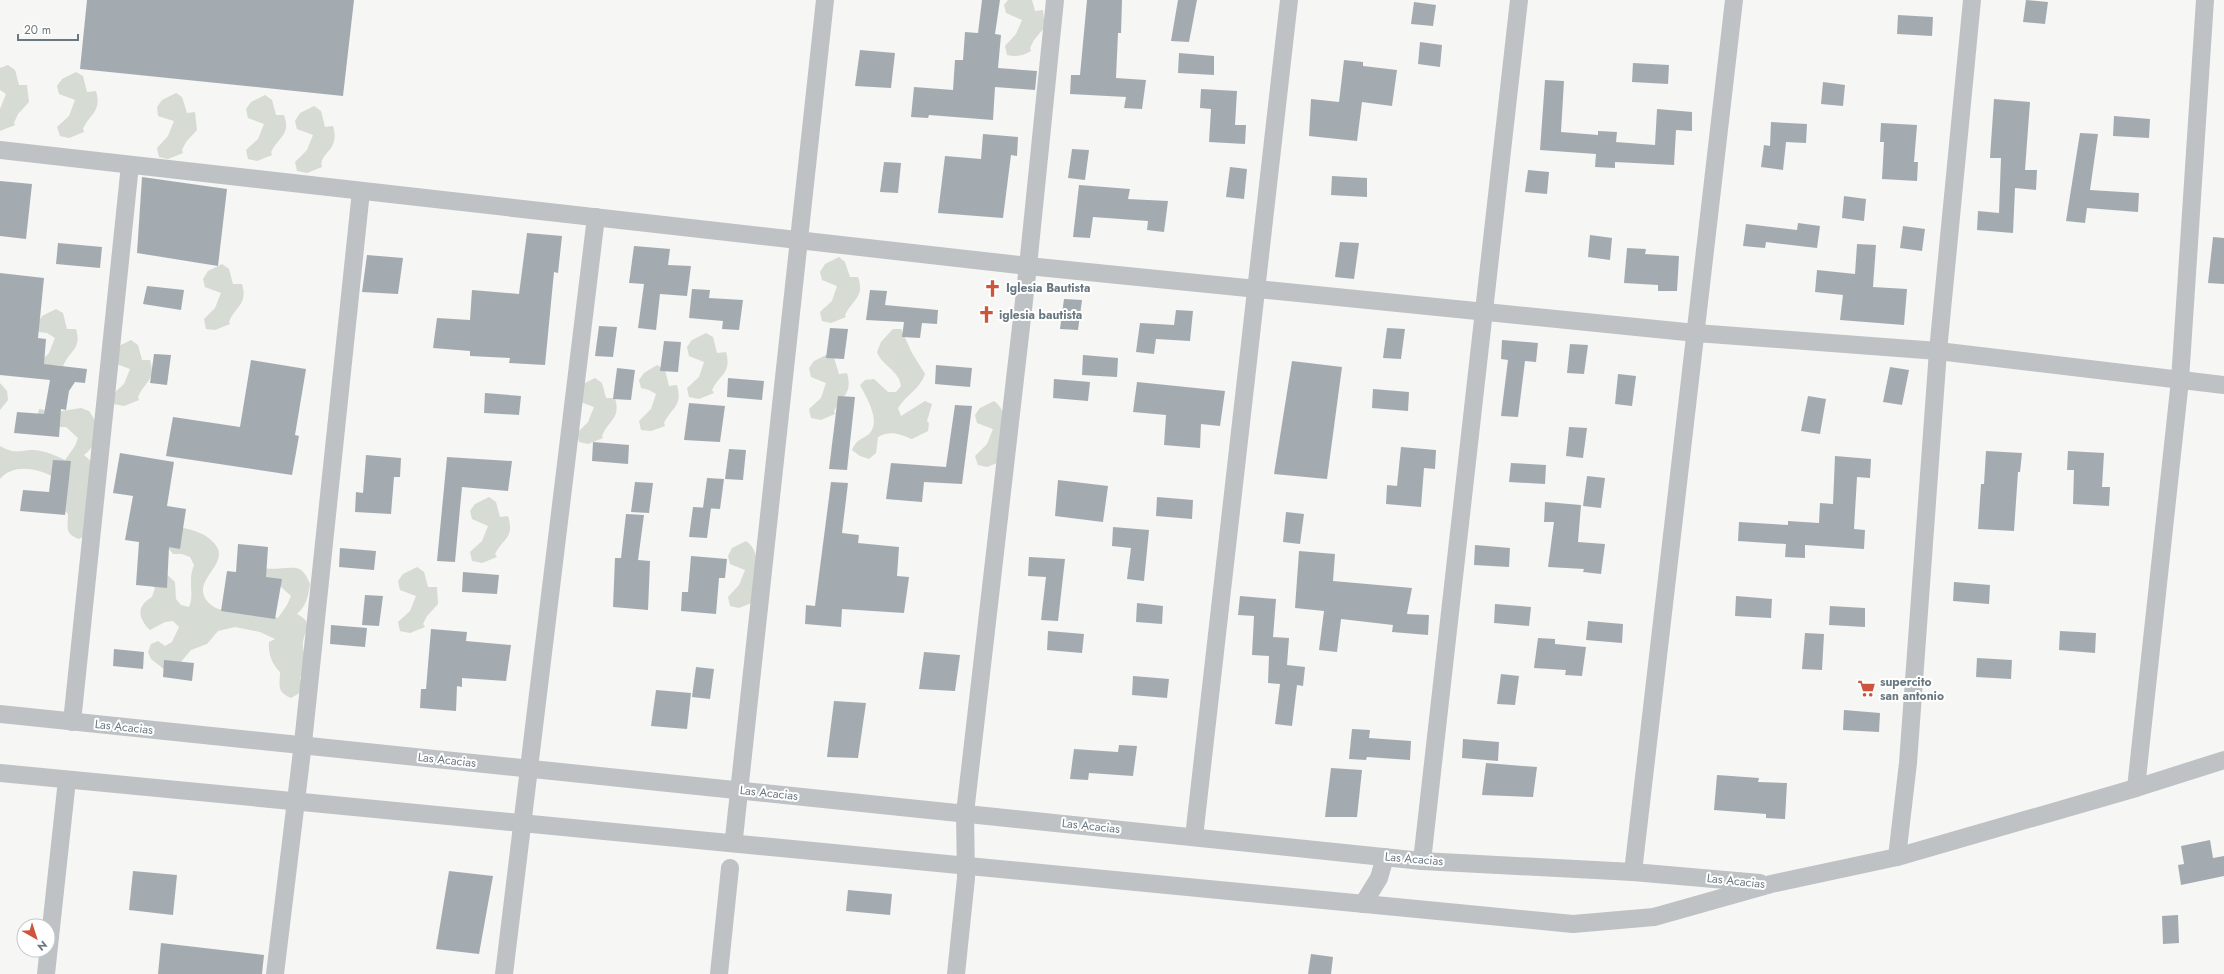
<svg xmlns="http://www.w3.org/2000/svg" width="2224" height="974" font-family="Jost,sans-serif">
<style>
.green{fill:#d6dbd3}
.building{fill:#a4abb0}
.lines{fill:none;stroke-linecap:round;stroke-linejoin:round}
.minor{stroke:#bec2c5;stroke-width:18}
.labels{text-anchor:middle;stroke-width:4;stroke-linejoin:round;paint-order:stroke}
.poi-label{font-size:12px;font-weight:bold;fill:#697881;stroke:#fff;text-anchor:start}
.street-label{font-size:12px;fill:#697881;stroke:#fff}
</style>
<rect width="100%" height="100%" fill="#f6f6f4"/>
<g class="green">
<path d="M1008 0H1032L1035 11 1043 10 1045 27 1034 40 1030 48 1031 51C1022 56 1017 57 1007 55L1005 46 1016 34 1022 20 1006 13 1004 5Z"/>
<path d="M8 65 15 70 19 85H27L29 102 18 114 14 123 15 125 0 131V109L6 94 0 90V68Z"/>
<path d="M76 72 83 76 87 92 96 91C102 112 90 113 83 129L84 132 69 138 60 136 57 127 69 116 75 100 59 94 57 86 62 79Z"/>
<path d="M176 93 182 97 187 113 195 112 197 130 186 142 182 150 183 153 168 159 159 157 157 148 168 136 174 121 158 116 157 107 162 100Z"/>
<path d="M265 95 272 100 276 115H284C291 135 279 136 271 152L272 155 257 161 248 159 246 150 258 139 264 124 248 118 246 109 251 102Z"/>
<path d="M314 106 321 111 325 127 333 126C341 151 318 153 322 167L307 173 297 171 295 162 307 150 313 135 297 129 295 121 300 113Z"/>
<path d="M839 257 845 262 850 277H858C865 297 853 299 845 315L846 317 831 323 822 321 820 312 832 301 837 286 822 280 820 272 825 264Z"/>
<path d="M222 264 229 269 233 284H242C248 305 236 305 229 322L230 324 215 330 206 329 204 319 215 308 221 293 205 287 203 279 208 271Z"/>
<path d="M56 309 63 313 67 329H76C82 349 70 350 63 366L38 364 49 353 55 338 47 333 39 332 37 324 42 316Z"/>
<path d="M893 329H901L912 353 925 374C920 389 906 395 898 408L901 416 925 401 932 404 927 421 929 423 928 431 912 439C899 434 891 430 878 437L876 453 869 459 860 456 852 450C858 437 863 440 870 433 881 420 866 397 860 385L865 380 874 379 888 392H896L901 386C899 370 882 366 877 352L881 342Z"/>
<path d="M706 333 713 337 717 353 726 352C732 373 720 374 712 390L714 393 699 399 689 397 687 388 699 377 704 362 689 356 687 347 692 340Z"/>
<path d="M131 340 138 345 142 360H150C156 381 145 381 138 397L139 400 124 406 114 404 112 395 124 384 130 369 114 363 117 347Z"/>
<path d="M828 354 834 358 839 374 847 373C853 394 842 395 834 411L835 414 821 420 811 418 809 409 821 398 826 383 811 377 809 368 814 361Z"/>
<path d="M657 365 665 370 669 386 677 385C683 406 672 407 664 423L665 426 651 431 641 430 639 421 651 409 656 394 649 390 641 388 639 380 644 373Z"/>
<path d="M595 378 602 383 606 398H615C621 419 609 419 602 436L603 438 588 444 579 442 577 433 588 422 594 407 578 401 581 385Z"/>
<path d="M0 383 7 391 8 400 0 410Z"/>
<path d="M994 401C1011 412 1003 442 1002 461L987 467 978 465 975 456 987 444 993 429 977 423 975 415 980 408Z"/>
<path d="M81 408 89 411 98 425C96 438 95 447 84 455L94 464 86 535 79 539C64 534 68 527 68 514L62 508 55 478C39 468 13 463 0 479V446C16 455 19 450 34 450 45 451 55 455 65 460L75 446 78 438 66 427H49L37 417 39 409 56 412Z"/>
<path d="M489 497 496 502 500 517 508 516C515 538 503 538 495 554L497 557 482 563 472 561 470 552 482 541 488 526 472 519 470 511 475 504Z"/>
<path d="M184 528C196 531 206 534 214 543 233 564 190 579 207 601 221 618 246 607 263 612 268 613 273 616 278 618L287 605 291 596 279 585H261L260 567C272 572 295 564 301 570 305 573 308 579 310 584 308 596 307 605 297 614 317 624 301 633 303 647 303 652 306 657 307 662L300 678 304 687 298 694 291 698C276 692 280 685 280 672 272 664 268 654 269 642L275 639 260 632 235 627 218 631 207 644 191 650 180 663 165 670 151 659 148 652 151 644 158 641 165 646 172 642 179 627 173 621 165 622 150 630C138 618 136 606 152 597L155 588 149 583 163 571 175 582 176 599 181 605 189 607C195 593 187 582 194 565L190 557 182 554H173L168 548 175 529Z"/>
<path d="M746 541C764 553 755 583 754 602L739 608 730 606 728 597 739 585 745 570 730 564 728 556 732 548Z"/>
<path d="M417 567 424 572 428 587H437L438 604 427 616 423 624 425 627 410 633 400 631 398 622 410 611 416 596 400 590 398 581 403 574Z"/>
</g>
<g class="building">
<path d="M87 0H354L343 96 80 69Z"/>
<path d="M982 0H1000L995 34 1001 35 998 68 1037 71 1035 90 995 87 993 120 929 115 928 118 911 117 914 87 953 90 955 60H963L965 32 978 33Z"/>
<path d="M1087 0H1122L1121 33H1118L1116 78 1146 80 1142 109 1124 108 1126 97 1070 94 1071 75H1080Z"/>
<path d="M1178 0H1197L1189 42 1171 41Z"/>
<path d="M2026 0 2048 2 2045 24 2023 22Z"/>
<path d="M1414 2 1436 5 1433 26 1411 24Z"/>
<path d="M1898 15 1933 17 1932 36 1897 34Z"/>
<path d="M1420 42 1442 45 1440 67 1418 64Z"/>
<path d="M860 50 895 53 891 88 855 86Z"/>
<path d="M1179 53 1214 56V75L1178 73Z"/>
<path d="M1344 60 1363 62V66L1397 70 1392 106 1362 102 1357 141 1309 136 1311 99 1339 102Z"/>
<path d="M1633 63 1669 65 1668 84 1632 82Z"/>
<path d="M1545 80 1564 81 1561 132 1598 135V131L1617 132 1616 142 1655 145 1657 109 1692 112V131L1676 130 1674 165 1615 162V168L1595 167 1596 154 1540 150Z"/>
<path d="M1823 82 1845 85 1843 106 1821 104Z"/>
<path d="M1201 89 1237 91 1235 125H1246L1245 144 1209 142 1211 109 1200 108Z"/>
<path d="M1994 99 2030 102 2025 170H2037L2036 190 2015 188 2013 233 1977 230 1978 211 1999 213 2001 158H1990Z"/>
<path d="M2114 116 2150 119 2149 138 2113 136Z"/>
<path d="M1771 122 1807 124 1806 143 1786 142 1783 170 1761 167 1764 145 1770 146Z"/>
<path d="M1881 123 1917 125 1914 162H1918L1917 181 1882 179 1884 142H1880Z"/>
<path d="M2080 133 2098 134 2090 190 2139 193 2138 212 2087 208 2085 223 2066 221Z"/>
<path d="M983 134 1018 137 1017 156 1011 155 1003 218 938 213 945 156 981 159Z"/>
<path d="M1072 149 1089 150 1085 180 1068 178Z"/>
<path d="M884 162 901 163 898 193 880 192Z"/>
<path d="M1230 167 1247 169 1244 199 1226 197Z"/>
<path d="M1528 170 1549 172 1547 194 1525 192Z"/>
<path d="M1332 176 1367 178V197L1331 195Z"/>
<path d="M142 177 227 189 218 266 137 253Z"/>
<path d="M0 181 32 184 26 239 0 236Z"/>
<path d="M1079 185 1130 189 1128 199 1168 201 1164 232 1147 230 1148 221 1093 217 1090 238 1073 237Z"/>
<path d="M1844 196 1866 199 1864 221 1842 218Z"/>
<path d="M1798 223 1820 226 1817 248 1766 242 1765 248 1743 246 1746 224 1797 230Z"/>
<path d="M1903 226 1925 229 1922 251 1900 248Z"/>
<path d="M527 233 562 236 558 273 554 272 545 365 509 363 510 358 470 356V351L433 348 437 318 470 320 472 290 519 294Z"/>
<path d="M1590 235 1612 238 1610 260 1588 257Z"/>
<path d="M2213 237 2224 238V284L2208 283Z"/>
<path d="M1340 242 1359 243 1354 279 1335 277Z"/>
<path d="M58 243 102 247 100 268 56 264Z"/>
<path d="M1857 244 1876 245 1873 287 1907 289 1904 325 1840 320 1843 295 1815 292 1817 270 1855 274Z"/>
<path d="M634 246 670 249 668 265 691 266 687 296 660 294 656 330 638 328 644 284 629 283Z"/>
<path d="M1627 248 1646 249 1645 254 1679 256 1677 291H1658V285L1624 283Z"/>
<path d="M367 255 403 258 398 294 362 292Z"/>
<path d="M0 273 44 278 38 338 46 339 44 364 87 369 85 383 75 382 69 391 66 410 61 409 59 437 14 433 17 412 44 414 50 380 0 375Z"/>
<path d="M147 286 184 290 181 310 143 304Z"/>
<path d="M692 289 710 290 709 298 743 300 739 330 722 329 723 321 689 318Z"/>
<path d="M870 290 887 291 885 305 938 310 937 324 922 323 920 338 902 337 904 322 866 320Z"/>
<path d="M1064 299 1082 300 1078 330 1060 329Z"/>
<path d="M1176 310 1193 311 1190 341 1156 339 1154 354 1136 352 1140 323 1174 325Z"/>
<path d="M599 326 617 327 613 357 595 356Z"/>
<path d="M830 328 848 329 844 359 826 358Z"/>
<path d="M1387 328 1405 329 1401 359 1383 358Z"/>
<path d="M1502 340 1538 343 1536 362 1525 361 1518 417 1501 416 1508 360 1501 359Z"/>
<path d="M664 341 681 342 678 372 660 371Z"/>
<path d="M1570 344 1588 345 1584 374 1567 373Z"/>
<path d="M154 354 171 355 167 385 150 383Z"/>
<path d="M1083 355 1118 358 1117 377 1082 375Z"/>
<path d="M251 360 306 369 295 435 299 436 292 475 166 456 173 417 240 427Z"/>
<path d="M1292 361 1342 367 1327 479 1274 474Z"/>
<path d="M936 365 972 368 970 387 935 384Z"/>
<path d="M1890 367 1909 370 1902 405 1883 402Z"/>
<path d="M617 368 635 370 631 400 613 399Z"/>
<path d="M1618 374 1636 376 1632 406 1615 404Z"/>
<path d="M728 378 764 381 762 400 727 397Z"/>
<path d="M1054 379 1090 382 1088 401 1053 398Z"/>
<path d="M1137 382 1225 391 1220 426 1201 424 1200 448 1164 445 1166 415 1133 412Z"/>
<path d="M1373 389 1409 392 1408 411 1372 408Z"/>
<path d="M485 393 521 396 519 415 484 413Z"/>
<path d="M838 396 855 397 847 470 829 469Z"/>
<path d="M1808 396 1826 399 1820 434 1801 431Z"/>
<path d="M689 403 725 406 720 442 684 440Z"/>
<path d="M955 405 972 406 962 484 924 482 922 502 886 499 891 463 946 467Z"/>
<path d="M1569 427 1587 428 1583 458 1566 456Z"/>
<path d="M593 442 629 445 628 464 592 461Z"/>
<path d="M1401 447 1436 450 1435 469 1424 468 1421 507 1386 504 1387 485 1397 486Z"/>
<path d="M729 449 746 450 743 480 725 479Z"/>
<path d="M1986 451 2022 453 2020 472H2018L2014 531 1978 529 1981 484H1984Z"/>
<path d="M2068 451 2104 453 2102 487H2110L2109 506 2073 504 2074 470H2067Z"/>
<path d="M120 453 174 462 167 506 186 509 180 549 169 547 167 588 136 585 139 542 125 540 133 496 113 493Z"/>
<path d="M366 455 401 458 400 477H394L391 514 355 512 356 492 363 493Z"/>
<path d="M1835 456 1871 459 1870 478 1857 477 1854 529 1865 530 1864 549 1805 545V558L1785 557 1786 544 1738 541 1739 522 1788 525V521L1819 523 1820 503 1833 504Z"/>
<path d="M447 457 512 461 508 491 462 487 455 562 437 561Z"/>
<path d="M53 460 71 461 65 515 20 511 23 490 49 492Z"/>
<path d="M1511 463 1546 465 1545 484 1509 482Z"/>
<path d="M1587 476 1605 478 1601 508 1583 506Z"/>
<path d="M707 478 724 479 720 509 703 508Z"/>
<path d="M1058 480 1108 486 1103 522 1055 516Z"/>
<path d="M635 482 653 483 649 513 631 512Z"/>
<path d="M831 482 848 483 842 533 859 535 858 543 899 547 897 576 909 577 904 613 842 609 841 627 805 624 806 605 815 606Z"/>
<path d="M1157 497 1193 500 1192 519 1156 516Z"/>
<path d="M1545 502 1581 505 1578 542 1605 544 1601 574 1583 572 1584 569 1548 567 1554 522H1544Z"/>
<path d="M693 507 711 508 707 538 689 537Z"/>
<path d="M1286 512 1304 514 1300 544 1283 542Z"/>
<path d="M626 514 644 515 638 560 650 561 648 610 613 607 615 558H621Z"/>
<path d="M1113 527 1149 530 1144 581 1127 579 1131 548 1112 546Z"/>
<path d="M238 544 268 547 266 577 282 579 275 619 221 611 227 571 236 572Z"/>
<path d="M1475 545 1510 548 1509 567 1474 565Z"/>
<path d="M340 548 376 551 374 570 339 567Z"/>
<path d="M1299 551 1335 554 1333 581 1412 588 1407 614 1429 615 1428 635 1392 632 1393 625 1341 619 1337 652 1319 650 1324 611 1295 608Z"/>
<path d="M691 556 727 559 725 578H719L716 614 681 611 682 592H688Z"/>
<path d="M1029 557 1065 559 1058 621 1041 620 1046 577 1028 576Z"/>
<path d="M463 572 499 575 497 594 462 592Z"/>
<path d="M1954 582 1990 585 1989 604 1953 601Z"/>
<path d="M365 595 383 596 379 626 362 625Z"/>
<path d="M1240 596 1276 599 1273 637 1289 638 1287 665 1305 667 1303 686 1297 685 1292 726 1275 724 1280 684 1268 683 1269 656 1252 655 1254 616 1238 615Z"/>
<path d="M1736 596 1772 599 1771 618 1735 616Z"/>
<path d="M1137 603 1163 606 1162 624 1136 622Z"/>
<path d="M1495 604 1531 607 1529 626 1494 623Z"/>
<path d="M1830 606 1865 608V627L1829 625Z"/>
<path d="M1588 621 1623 624 1622 643 1586 640Z"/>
<path d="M331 625 367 628 365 647 330 644Z"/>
<path d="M431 629 467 632 466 641 511 645 506 681 462 678V687L457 686 456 711 420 708 421 689H426Z"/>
<path d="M1048 631 1084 634 1082 653 1047 650Z"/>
<path d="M2060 631 2096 633 2095 653 2059 650Z"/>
<path d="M1805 633 1824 634 1822 670 1802 669Z"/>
<path d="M1538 638 1555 639V644L1586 647 1582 676 1565 675 1566 670 1534 668Z"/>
<path d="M114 649 144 652 143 669 113 666Z"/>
<path d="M924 652 960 655 955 691 919 689Z"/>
<path d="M1977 658 2012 660 2011 679 1976 677Z"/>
<path d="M164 660 194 663 192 681 163 677Z"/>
<path d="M696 667 714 669 710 699 692 697Z"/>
<path d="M1501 674 1519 676 1515 705 1497 704Z"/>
<path d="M1133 676 1169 679 1167 698 1132 695Z"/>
<path d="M656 690 691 693 687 729 651 726Z"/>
<path d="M834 701 866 703 858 758 827 757Z"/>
<path d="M1844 710 1880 713 1879 732 1843 730Z"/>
<path d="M1352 729 1370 730 1369 738 1411 741 1410 760 1367 757 1366 760 1349 759Z"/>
<path d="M1463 739 1499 742 1498 761 1462 758Z"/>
<path d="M1119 745 1137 746 1133 776 1089 773 1088 780 1070 779 1074 749 1118 752Z"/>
<path d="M1486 763 1537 767 1533 797 1482 795Z"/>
<path d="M1331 768 1362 770 1357 817H1325Z"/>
<path d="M1717 775 1759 778 1758 782 1787 783 1785 819 1766 818V814L1714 810Z"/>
<path d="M2210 840 2213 858 2224 856V876L2181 885 2178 865 2184 864 2181 846Z"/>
<path d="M133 871 177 875 173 915 129 910Z"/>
<path d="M449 871 493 876 479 954 436 949Z"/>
<path d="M848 890 892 894 890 915 846 911Z"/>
<path d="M2178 915 2179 943 2163 944 2162 916Z"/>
<path d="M161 943 264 955 262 974H158Z"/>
<path d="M1311 954 1333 957 1331 974H1308Z"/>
</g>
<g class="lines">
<g class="minor">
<path d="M0 150 1028 266 1055 0"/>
<path d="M0 714 1422 861 1633 872 1760 883"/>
<path d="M72 722 130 165"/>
<path d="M0 773 1573 924 1654 917 1771 884 1897 857 2136 788 2224 760"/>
<path d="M2136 788 2180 380 2205 0"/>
<path d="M1194 837 1289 0"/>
<path d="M734 838 825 0"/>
<path d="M1897 857 1908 763 1938 351 1972 0"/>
<path d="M1422 861 1519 0"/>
<path d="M1633 872 1734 0"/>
<path d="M1363 904 1379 878 1385 857"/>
<path d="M46 974 67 780"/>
<path d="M275 974 303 743 361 191"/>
<path d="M504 974 596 217"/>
<path d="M719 974 730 868"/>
<path d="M956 974 966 878 965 813 1028 266 1696 333 1938 351 2224 385"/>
</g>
</g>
<defs>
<symbol id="church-bare" viewBox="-9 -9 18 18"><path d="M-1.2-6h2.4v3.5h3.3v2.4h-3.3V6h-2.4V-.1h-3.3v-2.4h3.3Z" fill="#ce543c" stroke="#fff" stroke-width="2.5" paint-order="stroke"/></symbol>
<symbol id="supermarket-bare" viewBox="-9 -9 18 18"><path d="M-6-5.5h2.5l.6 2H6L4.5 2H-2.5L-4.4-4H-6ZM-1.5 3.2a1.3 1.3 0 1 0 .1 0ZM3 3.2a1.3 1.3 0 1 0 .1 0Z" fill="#ce543c" stroke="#fff" stroke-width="2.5" paint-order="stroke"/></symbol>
</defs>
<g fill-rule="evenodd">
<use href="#church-bare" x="980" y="276" width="25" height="25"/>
<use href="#church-bare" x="974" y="302" width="25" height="25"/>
<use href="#supermarket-bare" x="1854" y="676" width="25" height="25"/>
</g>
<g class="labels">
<g class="poi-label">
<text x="1006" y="292">Iglesia Bautista</text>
<text x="999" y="319">iglesia bautista</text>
<text x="1880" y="686">supercito<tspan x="1880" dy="14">san antonio</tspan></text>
</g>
<g class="street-label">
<text transform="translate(124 727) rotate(6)" y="4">Las Acacias</text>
<text transform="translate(447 760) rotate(6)" y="4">Las Acacias</text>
<text transform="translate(769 793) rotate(6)" y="4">Las Acacias</text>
<text transform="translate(1091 826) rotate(6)" y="4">Las Acacias</text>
<text transform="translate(1414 859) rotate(5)" y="4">Las Acacias</text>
<text transform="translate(1736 881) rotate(6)" y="4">Las Acacias</text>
</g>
</g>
<g transform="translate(36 938) rotate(141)"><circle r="19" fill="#ffffff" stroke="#c3c9cd"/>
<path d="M0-3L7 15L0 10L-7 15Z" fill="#ce543c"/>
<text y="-6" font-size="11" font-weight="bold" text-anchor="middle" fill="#697881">N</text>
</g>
<path d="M18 34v6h60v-6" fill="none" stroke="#697881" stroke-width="2"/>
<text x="24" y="34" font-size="12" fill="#697881" stroke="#ffffff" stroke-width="3" paint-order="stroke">20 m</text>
</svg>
